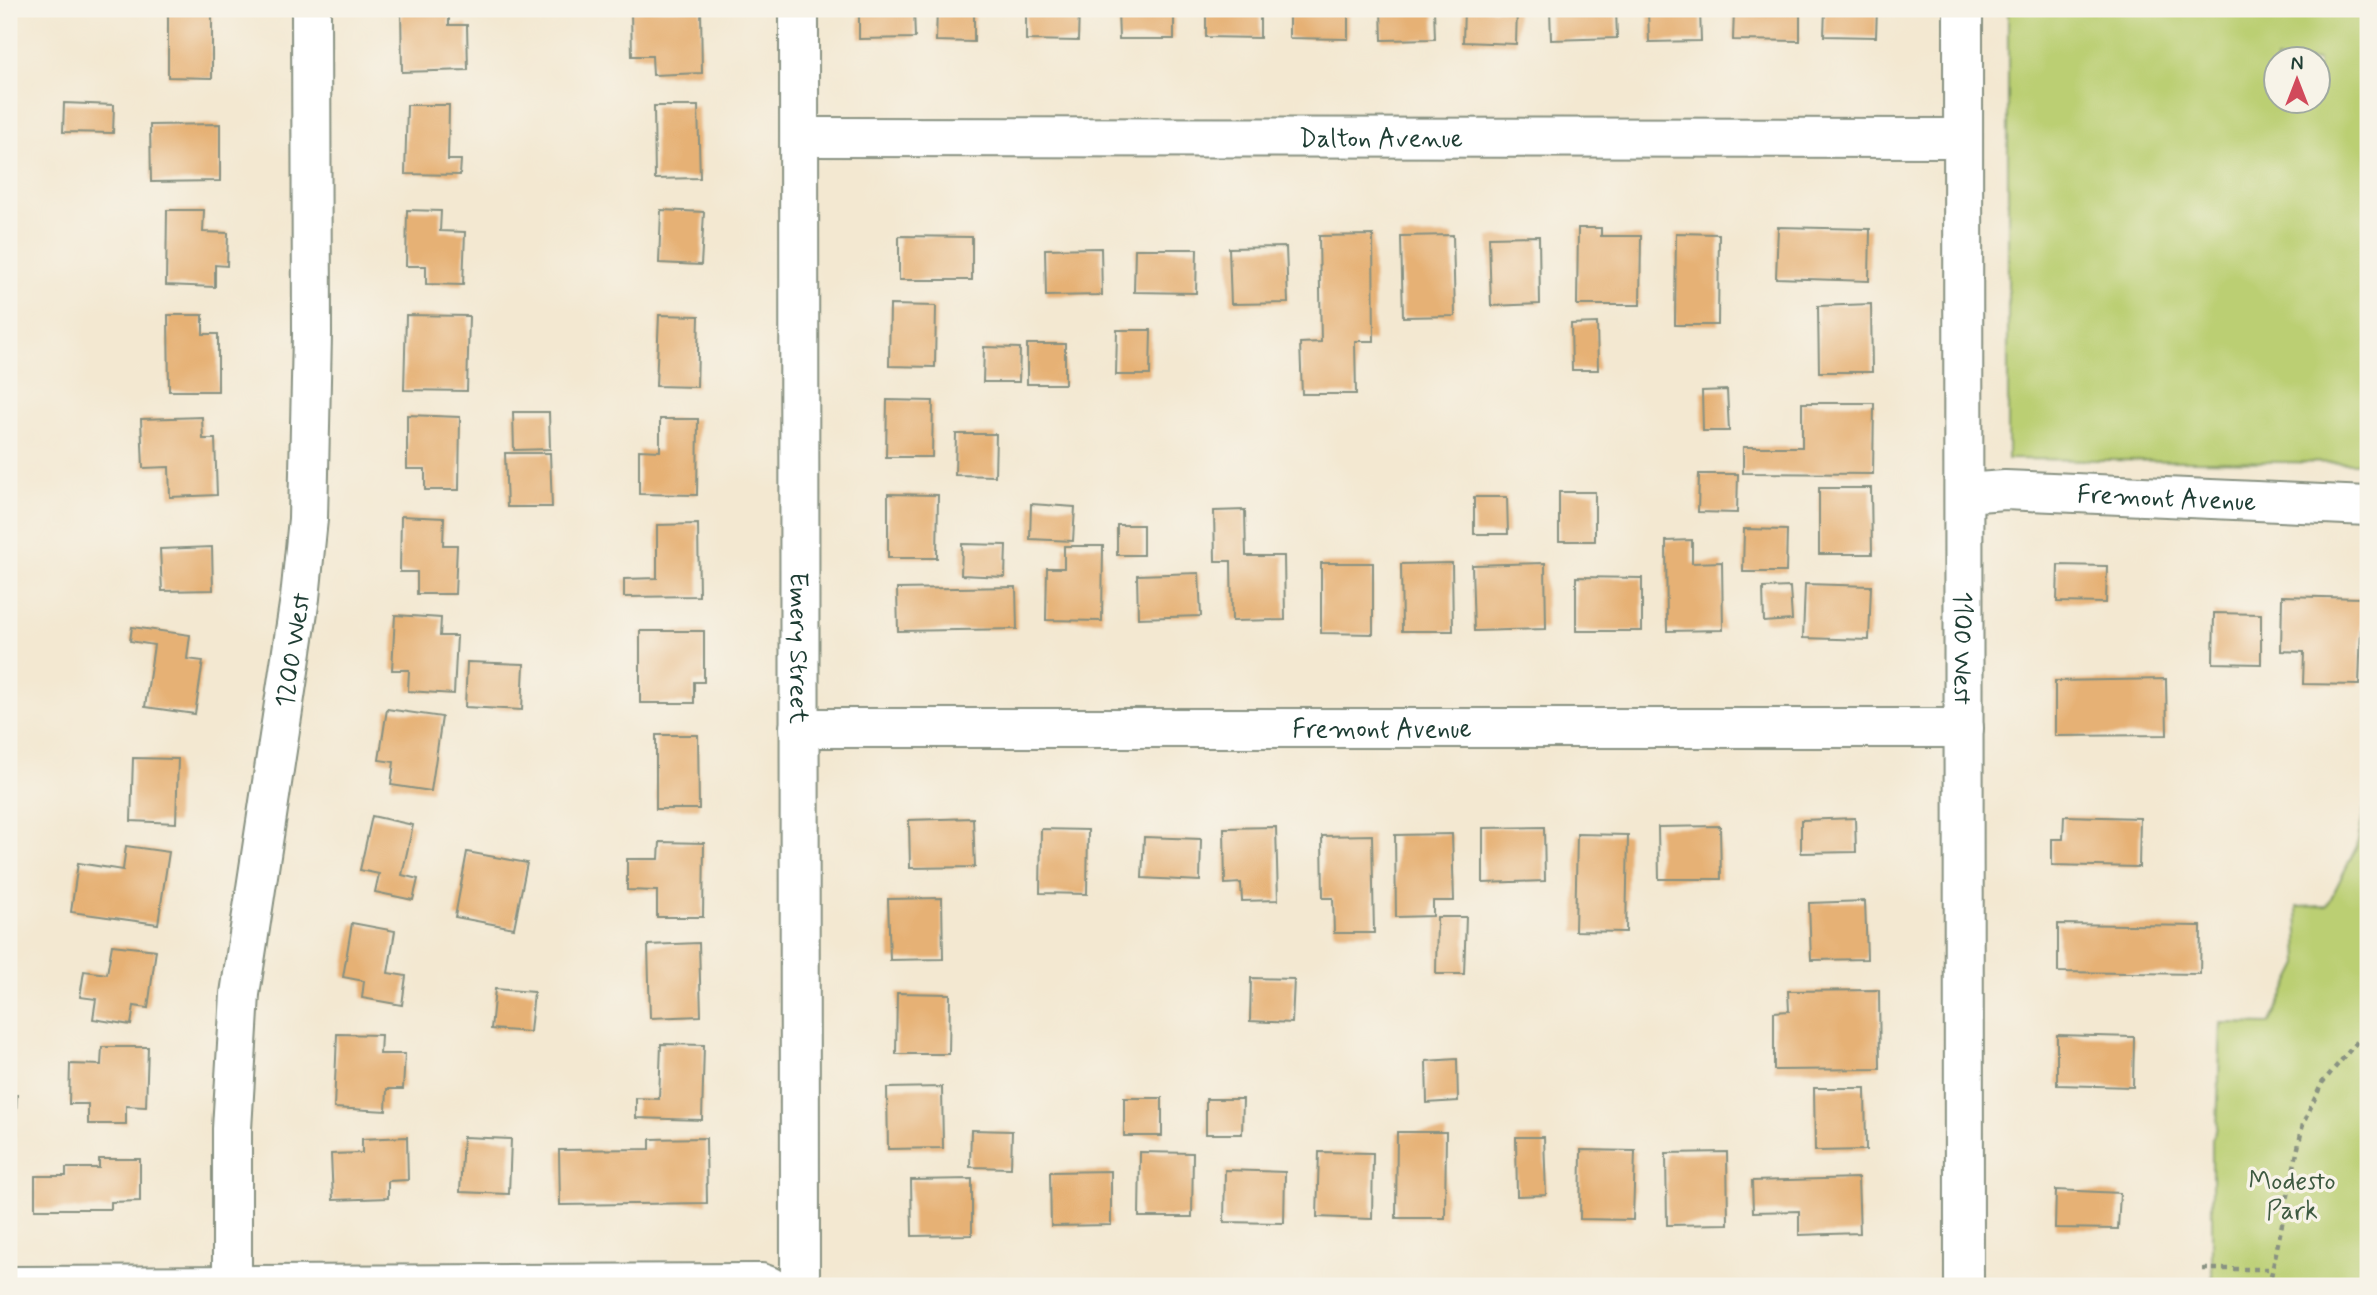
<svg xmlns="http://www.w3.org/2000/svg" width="2377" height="1295" font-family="Mynerve,sans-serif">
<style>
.green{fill:#bbcf73;stroke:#6d8654;stroke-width:2;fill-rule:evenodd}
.building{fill:#e6b175}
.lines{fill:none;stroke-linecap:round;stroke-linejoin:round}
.street-casing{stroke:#899282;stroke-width:42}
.path{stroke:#899282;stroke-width:4.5;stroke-dasharray:5 5;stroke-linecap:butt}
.street{stroke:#fff;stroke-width:38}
.labels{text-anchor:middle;stroke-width:7;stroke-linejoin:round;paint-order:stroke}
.street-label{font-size:26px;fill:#1f3d34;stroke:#f7f3e8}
.park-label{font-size:26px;fill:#3e5a41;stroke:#f7f3e8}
</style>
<rect width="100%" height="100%" fill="#f7f3e8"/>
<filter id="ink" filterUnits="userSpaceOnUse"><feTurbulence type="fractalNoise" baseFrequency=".0143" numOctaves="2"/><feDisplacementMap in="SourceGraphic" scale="14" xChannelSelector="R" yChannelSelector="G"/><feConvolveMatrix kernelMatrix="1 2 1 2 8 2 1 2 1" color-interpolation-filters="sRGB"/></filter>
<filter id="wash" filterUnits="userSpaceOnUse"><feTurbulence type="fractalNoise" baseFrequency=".00686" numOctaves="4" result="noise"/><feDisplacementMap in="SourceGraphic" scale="28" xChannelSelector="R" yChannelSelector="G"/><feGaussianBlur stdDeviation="1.57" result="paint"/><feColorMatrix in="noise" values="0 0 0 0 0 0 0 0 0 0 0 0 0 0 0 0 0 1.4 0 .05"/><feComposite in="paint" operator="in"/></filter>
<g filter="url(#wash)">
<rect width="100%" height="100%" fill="#f3e8d1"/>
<g class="green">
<path d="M2008 9H2368V463L2008 459ZM2276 60H2318V102H2276Z"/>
<path d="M2368 792V1286H2212V1139L2217 1128 2221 1023 2269 1024 2299 964 2297 907 2327 906 2357 846Z"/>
</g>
<g id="blocks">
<g class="building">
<path d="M168 9H212V78L168 77Z"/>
<path d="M401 9H449V25H467L468 70 402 72Z"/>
<path d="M658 9H701L702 73 653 75 652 56H632L631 11Z"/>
<path d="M859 9H914L915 38 859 39Z"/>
<path d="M937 9H974V42L936 41Z"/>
<path d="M1026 9H1079L1078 41 1026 40Z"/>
<path d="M1118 9H1174V39H1119Z"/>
<path d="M1206 9H1260V38L1206 37Z"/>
<path d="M1289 9H1348V39L1289 38Z"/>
<path d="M1381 9H1434L1435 39 1382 40Z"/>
<path d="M1464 9H1517L1516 44 1463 42Z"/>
<path d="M1550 9H1616L1617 38 1551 40Z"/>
<path d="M1648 9H1700L1701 41 1649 42Z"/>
<path d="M1734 9H1800V41L1733 40Z"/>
<path d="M1825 9H1877L1876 37 1824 36Z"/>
<path d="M64 103 114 105 113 133 63 132Z"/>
<path d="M407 105H449L448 160H461L460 175 405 174Z"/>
<path d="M654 106H698L700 178 655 179Z"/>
<path d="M220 124V181L151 182 150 125Z"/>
<path d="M167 210H204L203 232 228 233 227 266 215 265V287L166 285Z"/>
<path d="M407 210 441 211 440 231 465 232 463 285 426 284V266H406Z"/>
<path d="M661 210 704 212 701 265 659 263Z"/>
<path d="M1778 227 1870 229 1869 281 1776 278Z"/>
<path d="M1578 228H1601V236H1641L1640 305H1577Z"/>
<path d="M1676 233 1719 234 1718 325H1675Z"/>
<path d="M1373 235 1374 341H1355L1356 394H1302L1300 343 1321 342 1319 236Z"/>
<path d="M1453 235 1455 316 1403 317 1401 236Z"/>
<path d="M899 236 972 237V280H899Z"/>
<path d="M1539 236 1540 304 1491 306 1489 237Z"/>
<path d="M1286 247 1288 303 1231 304 1229 248Z"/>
<path d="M1101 248 1102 295 1046 296 1045 249Z"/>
<path d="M1135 249H1197L1196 293 1134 292Z"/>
<path d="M1871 304 1872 372H1819L1818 306Z"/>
<path d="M890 305 936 306 935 367 889 366Z"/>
<path d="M168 315H203V334H218V391H169Z"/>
<path d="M406 315 469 316 467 391 404 390Z"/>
<path d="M659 315 699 316 697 387 656 386Z"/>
<path d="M1597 323 1598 370H1572L1571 324Z"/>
<path d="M1117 330H1151L1150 375H1116Z"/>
<rect x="1027" y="344" width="38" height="40"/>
<path d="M984 347 1020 348 1019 382H983Z"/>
<path d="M1727 390 1729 431H1703L1702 391Z"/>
<path d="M887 400 933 401 932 457H886Z"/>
<path d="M1802 403H1874L1873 474 1743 473V447H1802Z"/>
<path d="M513 412H549L550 449 514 450Z"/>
<path d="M407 415 460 417 459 490H425V469H407Z"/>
<path d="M202 417 203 439H215L217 495 170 497 169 467 143 468 141 419Z"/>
<path d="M660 419H698L697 495 639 494V450L660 451Z"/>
<path d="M956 434H996L995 476 955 475Z"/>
<path d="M505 453H550L552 507H507Z"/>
<path d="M1699 474H1738L1737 513 1698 512Z"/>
<path d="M1819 488H1871L1872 554H1819Z"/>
<rect x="1559" y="492" width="36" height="49"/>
<path d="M888 494 938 495 937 558H888Z"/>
<path d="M1474 497H1507L1508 534H1474Z"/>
<path d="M1031 504 1075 507 1073 541 1030 539Z"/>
<path d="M1245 510 1246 556H1284L1285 620 1232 621 1231 561H1215L1214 511Z"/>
<path d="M401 516 444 518 443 545H457L455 594H417V572H400Z"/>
<path d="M698 524 699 596 624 597V579L657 578V525Z"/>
<rect x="1117" y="525" width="26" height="30"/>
<path d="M1744 529 1787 530 1786 572H1743Z"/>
<path d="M1692 540V563L1722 562 1723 630 1667 631 1666 541Z"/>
<path d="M962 544 1006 545 1005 577 961 575Z"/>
<path d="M1064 546H1103L1102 621 1046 620 1047 568H1064Z"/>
<path d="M212 547 213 590 162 591 160 549Z"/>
<path d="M1321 563H1373V634L1321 633Z"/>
<path d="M1452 563 1453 631H1402L1401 564Z"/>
<path d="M1545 563 1546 629 1474 631 1472 565Z"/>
<path d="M2058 565 2107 566 2106 603 2057 602Z"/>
<path d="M1199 573 1201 616 1138 618 1137 575Z"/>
<path d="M1576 577 1642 578V631H1576Z"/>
<path d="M1805 584 1871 586 1869 640 1803 638Z"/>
<path d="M1016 587 1017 629 898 631 897 589Z"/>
<path d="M1790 587 1792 620 1764 622 1763 588Z"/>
<path d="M2282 596 2362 598 2359 685 2303 684 2304 652 2281 651Z"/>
<path d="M2214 613 2261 614V664L2213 663Z"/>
<path d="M395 615 441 618 440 636H457L454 694 408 691 409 670H392Z"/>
<path d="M132 627 190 635 187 659 203 661 195 714 145 707 154 645 130 641Z"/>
<path d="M640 631H704V682H694V703H640Z"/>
<path d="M467 662 524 664 522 710 465 707Z"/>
<path d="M2166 679 2167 735 2055 736V681Z"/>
<path d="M387 709 442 717 431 791 391 785 394 762 379 760Z"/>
<path d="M656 735H698L699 809H656Z"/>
<path d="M133 758 178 759 176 823 131 821Z"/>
<path d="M372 816 413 825 402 875 418 879 413 900 375 892 379 874 360 870Z"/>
<path d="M2064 816 2140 818 2139 867 2052 865V839H2063Z"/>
<path d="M973 818 975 867 910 868 909 820Z"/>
<path d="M1855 818 1856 852 1801 853V820Z"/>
<path d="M1720 826 1721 879H1659L1658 827Z"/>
<path d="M1276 827 1278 900 1242 901 1241 883 1225 884 1224 828Z"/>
<path d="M1544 827 1545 881 1483 883V828Z"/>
<path d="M1041 829 1088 830 1087 894 1040 893Z"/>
<path d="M1452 834 1454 901H1433V916L1396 917 1395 835Z"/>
<path d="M1577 834 1628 835 1626 932 1575 931Z"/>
<path d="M1372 835 1374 933H1334L1333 898H1323L1322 836Z"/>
<path d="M1144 837 1201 839 1200 881 1142 878Z"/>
<path d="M660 842 704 843 703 917H657V891L627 890V859H659Z"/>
<path d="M126 846 169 852 158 924 71 912 78 863 123 870Z"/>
<path d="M467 852 527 863 514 928 455 917Z"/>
<path d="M942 898 943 959 890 960 888 899Z"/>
<path d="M1865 901 1867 959 1811 960 1809 903Z"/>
<path d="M1437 917H1466L1464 974H1436Z"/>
<path d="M352 923 395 931 388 973 406 976 402 1005 362 998 364 981 343 977Z"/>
<path d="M2058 924 2201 926 2200 974 2058 972Z"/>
<path d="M699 943 701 1016 650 1018 648 945Z"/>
<path d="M112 945 156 950 148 1008 134 1006 131 1025 93 1019 96 999 80 997 84 971 107 974Z"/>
<path d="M1251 978 1294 979 1292 1023 1250 1021Z"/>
<path d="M495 989 534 992 530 1032 491 1029Z"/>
<path d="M1879 990 1880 1069 1774 1070V1012L1789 1011 1788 991Z"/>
<path d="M897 993 950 994 949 1054H896Z"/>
<path d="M337 1034 381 1035 380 1054H405L403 1089H387L386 1111 334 1108Z"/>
<path d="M2057 1035 2134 1037 2133 1087 2057 1085Z"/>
<path d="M661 1044 704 1045 702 1120 636 1118V1098L659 1099Z"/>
<path d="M102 1047H148L146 1107 126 1106V1124H88V1104H69L70 1064 101 1065Z"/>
<path d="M1457 1059 1458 1101 1427 1103 1426 1061Z"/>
<path d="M942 1087 943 1148 888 1149 887 1088Z"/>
<path d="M1814 1088H1865L1866 1150 1815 1151Z"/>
<path d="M9 1095H17L15 1135H9Z"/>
<rect x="1124" y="1098" width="38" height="38"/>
<path d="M1206 1099H1243L1242 1134H1206Z"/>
<path d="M971 1130 1012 1131 1011 1168 970 1167Z"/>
<path d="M1397 1132H1446L1445 1218H1396Z"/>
<path d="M407 1137 408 1180 388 1181V1198L333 1200 331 1154 362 1153V1139Z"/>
<path d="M463 1137 511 1139 509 1194 460 1192Z"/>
<path d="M1516 1137H1544L1546 1195 1517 1196Z"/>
<path d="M706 1138 707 1203 560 1205 559 1150 650 1149V1139Z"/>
<path d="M1581 1150 1635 1151 1633 1220 1580 1219Z"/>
<path d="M1140 1152 1193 1153 1192 1217H1139Z"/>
<path d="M1319 1152 1373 1153 1372 1219 1317 1217Z"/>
<path d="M1727 1152 1728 1224 1667 1225 1666 1153Z"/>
<path d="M99 1159H140V1201L111 1202V1209H35V1176H66V1168H99Z"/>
<path d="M1225 1170 1285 1172 1284 1223 1224 1222Z"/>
<path d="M1111 1171V1225L1051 1226 1050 1172Z"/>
<path d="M1858 1178 1860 1233 1799 1235V1211L1753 1212 1752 1181Z"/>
<path d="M972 1179V1235L912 1236 911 1180Z"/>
<path d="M2056 1190 2120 1193 2118 1229 2055 1228Z"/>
</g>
</g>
</g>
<g filter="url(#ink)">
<use href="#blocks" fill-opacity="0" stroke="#899282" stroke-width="2"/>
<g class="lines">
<defs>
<g id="street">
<path id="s1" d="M799 9 800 1286"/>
<path id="s2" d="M1963 9 1964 1286"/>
<path id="s3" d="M800 137 1963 138"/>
<path id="s4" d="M1964 493 2005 490 2368 506"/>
<path id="s5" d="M799 728H1964"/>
<path d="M9 1286 761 1283 769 1286"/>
<path id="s6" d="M232 1286V1129L240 994 300 598 308 519 312 334 311 9"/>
</g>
</defs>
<use href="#street" class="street-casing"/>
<g class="path">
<path d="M2203 1269H2273"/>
<path d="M2269 1286 2303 1124 2322 1083 2368 1029"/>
</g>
<use href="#street" class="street"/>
</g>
</g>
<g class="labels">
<g class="street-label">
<text dy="9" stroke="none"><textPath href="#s3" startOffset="581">Dalton Avenue</textPath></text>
<text dy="9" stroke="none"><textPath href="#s4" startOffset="203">Fremont Avenue</textPath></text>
<text dy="9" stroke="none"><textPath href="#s1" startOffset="639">Emery Street</textPath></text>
<text dy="9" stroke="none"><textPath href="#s2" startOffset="639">1100 West</textPath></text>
<text dy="9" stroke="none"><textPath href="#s6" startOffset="640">1200 West</textPath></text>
<text dy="9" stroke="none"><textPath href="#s5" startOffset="583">Fremont Avenue</textPath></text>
</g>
<g class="park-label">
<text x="2292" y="1189">Modesto<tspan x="2292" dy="30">Park</tspan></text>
</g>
</g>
<rect width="2377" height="1295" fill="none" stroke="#f7f3e8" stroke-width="35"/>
<g transform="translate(2297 80)"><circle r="33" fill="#f7f3e8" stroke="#a1aaa0" stroke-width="2"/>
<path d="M0-5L12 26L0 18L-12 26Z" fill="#d1495b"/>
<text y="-10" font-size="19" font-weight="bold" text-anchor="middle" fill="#1f3d34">N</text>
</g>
</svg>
